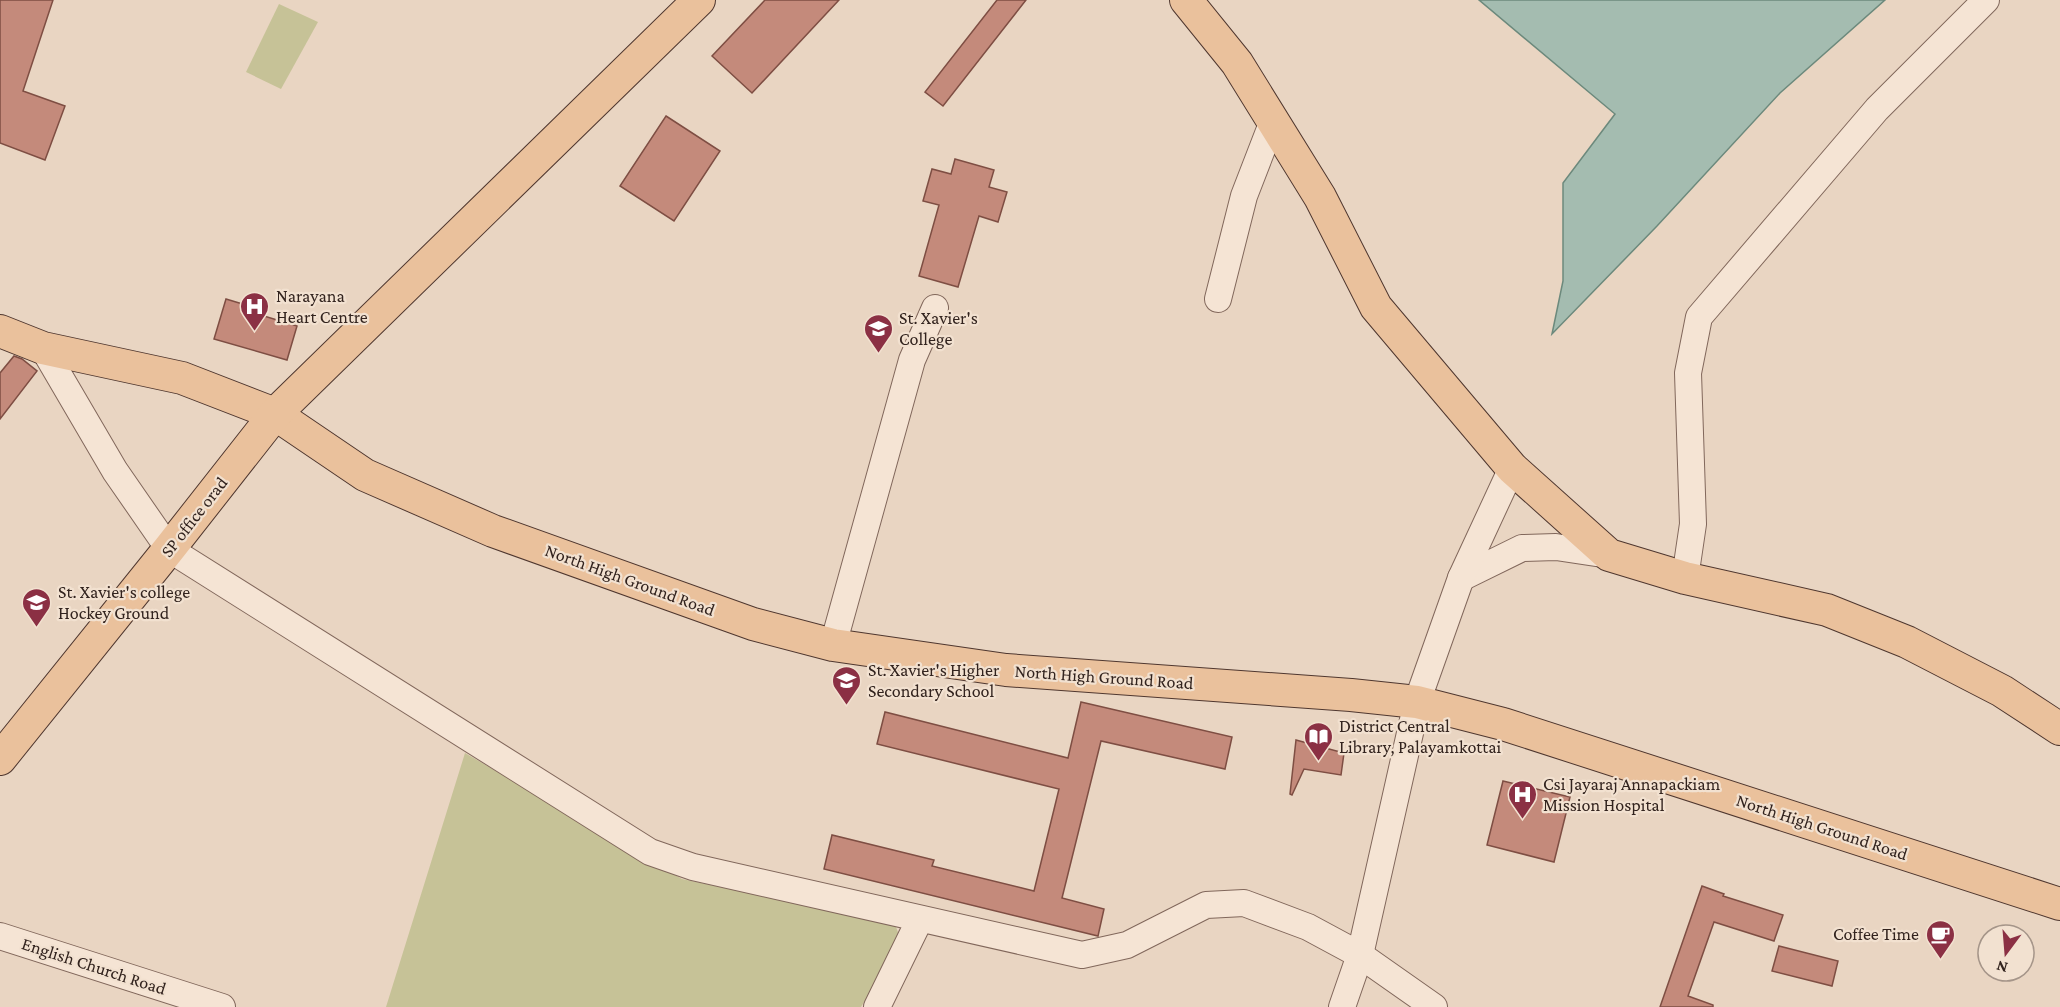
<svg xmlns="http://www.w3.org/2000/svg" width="2060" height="1007" font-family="'Crimson Pro',serif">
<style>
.green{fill:#c6c297}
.water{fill:#a4bcb0;stroke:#6c897c;stroke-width:1.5}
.building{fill:#c48a7b;stroke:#7e4e43;stroke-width:1.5}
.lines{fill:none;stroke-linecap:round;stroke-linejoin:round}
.minor-casing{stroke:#81675b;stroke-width:28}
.major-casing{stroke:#4f372f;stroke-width:34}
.minor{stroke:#f5e4d4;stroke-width:26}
.major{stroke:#eac19c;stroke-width:32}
.labels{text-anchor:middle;stroke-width:4.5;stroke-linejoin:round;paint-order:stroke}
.poi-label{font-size:18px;fill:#32231e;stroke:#f2e1d0;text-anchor:start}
.street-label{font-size:18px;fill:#32231e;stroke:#f2e1d0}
</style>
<rect width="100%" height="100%" fill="#e9d5c2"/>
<g class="green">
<path d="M279 4 318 22 281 89 246 72Z"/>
<path d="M465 753 682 879 895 924 901 941 861 1007H386Z"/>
</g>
<path class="water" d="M1479 0H1885L1780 93 1657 226 1552 334 1563 281V183L1615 114Z"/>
<g class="building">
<path d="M0 0H53L23 91 65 106 45 160 0 143Z"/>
<path d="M765 0H839L752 93 712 56Z"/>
<path d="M997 0H1026L943 106 925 92Z"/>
<path d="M666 116 720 151 674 221 620 186Z"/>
<path d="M955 159 994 170 989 187 1007 192 998 222 979 216 958 287 919 276 939 205 923 201 932 169 951 174Z"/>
<path d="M226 299 256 308 254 313 297 326 287 360 214 339Z"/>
<path d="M14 356 22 359 37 371 0 419V373Z"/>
<path d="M1081 702 1232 737 1225 769 1101 741 1062 898 1104 909 1098 936 824 869 832 835 934 860 932 866 1034 891 1059 789 877 744 885 712 1068 758Z"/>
<path d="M1296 740 1344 753 1341 775 1304 769 1292 795 1290 794Z"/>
<path d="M1503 781 1570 797 1554 862 1487 845Z"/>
<path d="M1702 886 1724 894 1723 896 1783 915 1774 941 1714 922 1688 996 1713 1005V1007H1660Z"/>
<path d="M1779 946 1838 961 1832 986 1772 971Z"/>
</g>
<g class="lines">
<defs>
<g id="minor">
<path d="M1218 299 1244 196 1273 121"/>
<path d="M43 348 115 471 169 549 650 852 693 867 1082 955 1127 945 1206 905 1244 903 1308 927 1360 955 1434 1007"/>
<path d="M1461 578 1522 548 1556 547 1609 555"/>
<path d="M1685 578 1693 524 1688 373 1699 317 1877 109 1986 0"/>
<path d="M833 645 912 360 935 308"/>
<path d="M0 936 222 1007"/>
<path d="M877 1007 920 919"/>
<path d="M1342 1007 1360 955 1417 702 1461 578 1512 468"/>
</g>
<g id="major">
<path d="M1186 0 1237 63 1320 197 1376 307 1512 468 1609 555 1685 578 1827 610 1907 642 2002 691 2060 729"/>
<path d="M0 331 43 348 182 378 275 414 365 475 493 531 753 624 833 645 1006 670 1351 695 1417 702 1503 724 2060 904"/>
<path d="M0 759 169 549 275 414 699 0"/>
</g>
</defs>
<use href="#minor" class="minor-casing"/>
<use href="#major" class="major-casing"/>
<use href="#minor" class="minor"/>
<use href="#major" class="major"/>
</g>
<defs>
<symbol id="hospital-pin" viewBox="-11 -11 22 30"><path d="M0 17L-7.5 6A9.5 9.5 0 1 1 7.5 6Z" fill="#8b3044" stroke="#f2e1d0"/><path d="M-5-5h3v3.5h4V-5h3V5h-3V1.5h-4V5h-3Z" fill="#fff"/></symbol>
<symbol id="university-pin" viewBox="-11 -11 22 30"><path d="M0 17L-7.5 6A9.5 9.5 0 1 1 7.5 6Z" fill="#8b3044" stroke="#f2e1d0"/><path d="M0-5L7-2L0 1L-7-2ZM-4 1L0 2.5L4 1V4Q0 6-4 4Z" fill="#fff"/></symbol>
<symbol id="school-pin" viewBox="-11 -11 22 30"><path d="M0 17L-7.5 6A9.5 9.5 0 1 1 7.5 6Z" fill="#8b3044" stroke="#f2e1d0"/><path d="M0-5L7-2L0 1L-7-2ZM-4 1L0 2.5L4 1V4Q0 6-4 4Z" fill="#fff"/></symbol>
<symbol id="library-pin" viewBox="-11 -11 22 30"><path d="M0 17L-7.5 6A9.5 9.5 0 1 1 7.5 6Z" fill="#8b3044" stroke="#f2e1d0"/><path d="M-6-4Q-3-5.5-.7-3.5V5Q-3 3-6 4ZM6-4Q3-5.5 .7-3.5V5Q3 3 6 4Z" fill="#fff"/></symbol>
<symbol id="cafe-pin" viewBox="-11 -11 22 30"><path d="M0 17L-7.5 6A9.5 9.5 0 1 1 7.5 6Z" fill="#8b3044" stroke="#f2e1d0"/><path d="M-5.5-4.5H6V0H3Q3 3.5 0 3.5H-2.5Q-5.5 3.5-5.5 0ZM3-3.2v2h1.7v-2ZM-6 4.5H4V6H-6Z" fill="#fff"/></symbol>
</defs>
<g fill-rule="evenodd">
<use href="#hospital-pin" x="238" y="290" width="33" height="45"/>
<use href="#university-pin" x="862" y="312" width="33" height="45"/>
<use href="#university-pin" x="20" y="586" width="33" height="45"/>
<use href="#school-pin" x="830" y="664" width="33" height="45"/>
<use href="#library-pin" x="1302" y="720" width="33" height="45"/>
<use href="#hospital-pin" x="1506" y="778" width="33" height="45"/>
<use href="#cafe-pin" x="1924" y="918" width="33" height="45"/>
</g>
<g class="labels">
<g class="poi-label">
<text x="276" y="302">Narayana<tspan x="276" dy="21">Heart Centre</tspan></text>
<text x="899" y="324">St. Xavier's<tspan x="899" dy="21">College</tspan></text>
<text x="58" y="598">St. Xavier's college<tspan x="58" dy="21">Hockey Ground</tspan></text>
<text x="868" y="676">St. Xavier's Higher<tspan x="868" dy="21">Secondary School</tspan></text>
<text x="1339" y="732">District Central<tspan x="1339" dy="21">Library, Palayamkottai</tspan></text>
<text x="1543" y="790">Csi Jayaraj Annapackiam<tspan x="1543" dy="21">Mission Hospital</tspan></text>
<text x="1919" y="940" text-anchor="end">Coffee Time</text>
</g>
<g class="street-label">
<text transform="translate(194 517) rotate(-52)" y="6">SP office orad</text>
<text transform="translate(630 580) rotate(20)" y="6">North High Ground Road</text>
<text transform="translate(1104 677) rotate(4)" y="6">North High Ground Road</text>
<text transform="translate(1822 827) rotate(18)" y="6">North High Ground Road</text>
<text transform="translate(94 966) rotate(18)" y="6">English Church Road</text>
</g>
</g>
<g transform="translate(2006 953) rotate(196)"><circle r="28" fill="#f2e1d0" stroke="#a59589" stroke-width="1.5"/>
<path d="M0-4.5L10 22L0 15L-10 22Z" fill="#8b3044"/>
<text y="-9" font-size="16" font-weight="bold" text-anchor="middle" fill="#32231e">N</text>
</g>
</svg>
